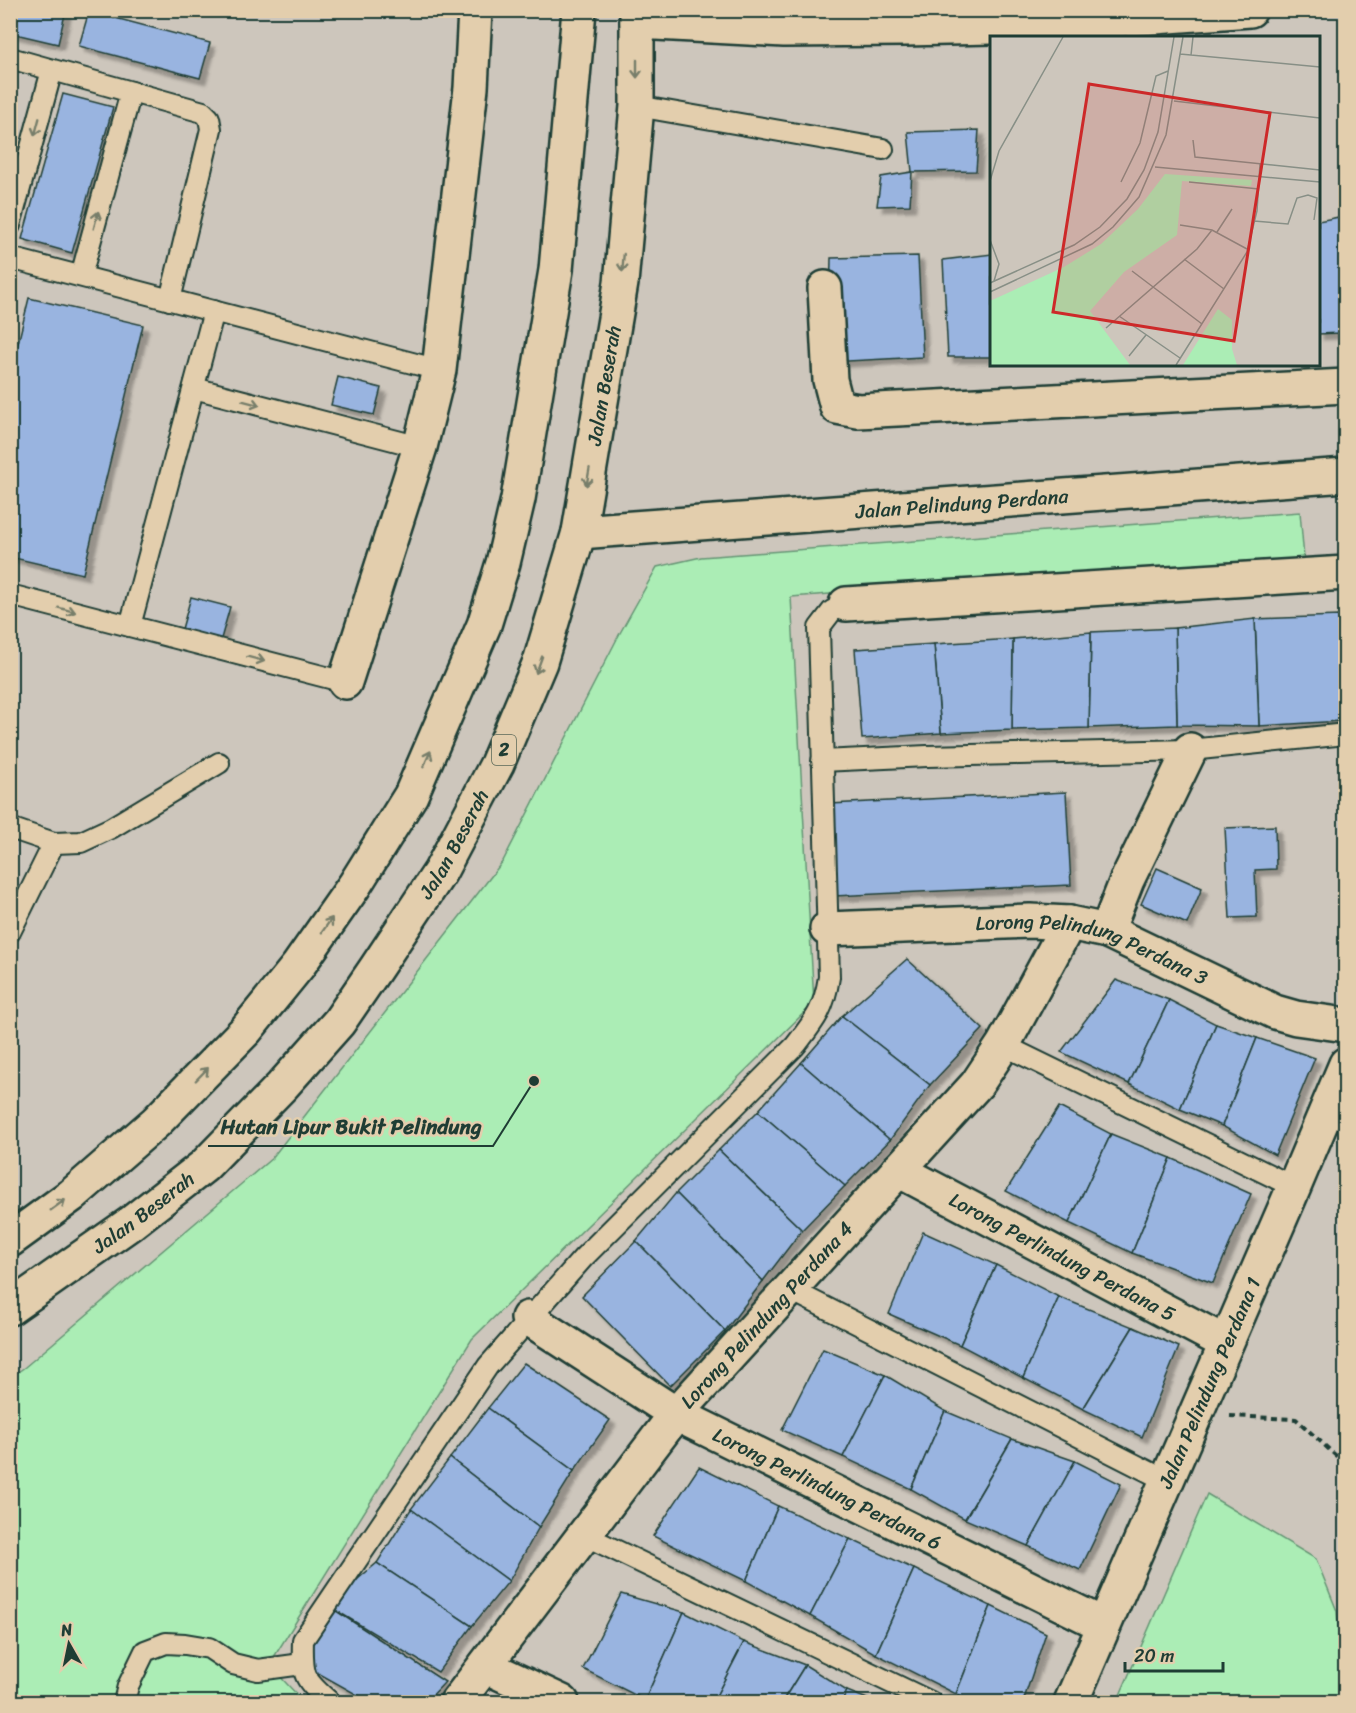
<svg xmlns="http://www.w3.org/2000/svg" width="1356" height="1713" font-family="Sriracha,sans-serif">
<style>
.green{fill:#abedb5;stroke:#659574;stroke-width:1.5}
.building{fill:#99b4e0;stroke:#1f3d34;stroke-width:1.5;filter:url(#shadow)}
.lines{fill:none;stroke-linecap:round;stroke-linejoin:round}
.service-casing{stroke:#1f3d34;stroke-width:24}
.minor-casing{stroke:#1f3d34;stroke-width:38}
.tertiary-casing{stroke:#1f3d34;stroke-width:38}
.trunk-casing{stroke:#1f3d34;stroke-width:38}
.path{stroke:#1f3d34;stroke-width:4;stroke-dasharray:6 4.5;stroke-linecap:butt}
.service{stroke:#e3cead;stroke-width:20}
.minor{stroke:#e3cead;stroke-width:33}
.tertiary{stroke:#e3cead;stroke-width:33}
.trunk{stroke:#e3cead;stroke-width:33}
.oneway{stroke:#777e6a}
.labels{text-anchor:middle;stroke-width:5;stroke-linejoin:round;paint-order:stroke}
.shield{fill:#e3cead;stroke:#5a6858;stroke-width:1.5}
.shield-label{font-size:18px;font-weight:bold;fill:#1f3d34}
.street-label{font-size:20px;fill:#1f3d34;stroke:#e3cead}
.inset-road{fill:none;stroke:#878f86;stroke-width:1.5}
.view{fill:#cd2929;fill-opacity:0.15;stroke:#cd2929;stroke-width:3}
.inset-edge{fill:none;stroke:#1f3d34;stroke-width:3}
.leader{fill:none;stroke:#1f3d34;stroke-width:2}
.callout-dot{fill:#1f3d34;stroke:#e3cead;stroke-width:2}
.callout-label{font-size:21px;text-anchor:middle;font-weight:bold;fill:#1f3d34;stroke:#e3cead;stroke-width:5;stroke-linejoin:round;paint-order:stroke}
</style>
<defs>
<filter id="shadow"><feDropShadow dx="5.5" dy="5.5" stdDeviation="1.5" flood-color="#0004"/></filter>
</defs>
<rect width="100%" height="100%" fill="#cdc6bc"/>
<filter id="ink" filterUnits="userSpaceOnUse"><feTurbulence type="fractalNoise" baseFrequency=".0167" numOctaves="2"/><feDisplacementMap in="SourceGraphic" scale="12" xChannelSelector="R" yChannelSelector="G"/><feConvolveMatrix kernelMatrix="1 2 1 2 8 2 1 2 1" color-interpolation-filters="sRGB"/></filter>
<g filter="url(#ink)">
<g class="green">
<path d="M1300 512 1304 558 791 597 814 1003 472 1339 269 1665 304 1702H11V1377L25 1367 272 1158 503 861 620 633 657 567 701 557Z"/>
<path d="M1207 1494 1316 1559 1337 1611 1345 1702H1117Z"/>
</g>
<g class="building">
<path d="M16 10H66L58 44 11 33Z"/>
<path d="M89 11 210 43 200 78 79 46Z"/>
<path d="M63 94 113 107 72 253 22 239Z"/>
<path d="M979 130 976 171 912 172 908 132Z"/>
<path d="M912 172 910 205 877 206 881 177Z"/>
<path d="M1339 217 1340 333 1318 334V221Z"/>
<path d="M992 254V357H948L943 260Z"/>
<path d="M918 256 923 357 829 362 831 258Z"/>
<path d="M29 298 143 325 83 574 10 557V376Z"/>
<path d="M338 377 381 388 374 415 331 405Z"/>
<path d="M191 597 230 607 219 646 180 636Z"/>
<path d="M1339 616 1341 721 1259 726 1255 619Z"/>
<path d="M1255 619 1259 726 1177 725 1175 628Z"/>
<path d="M1175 628 1177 725 1089 728 1091 632Z"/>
<path d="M1091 632 1089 728 1012 730 1013 639Z"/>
<path d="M1013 639 1012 730 941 733 934 644Z"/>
<path d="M934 644 941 733 862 739 855 649Z"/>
<path d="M1066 792 1071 885 834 896 830 804Z"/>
<path d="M1275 826 1276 869 1255 870 1257 917 1230 918 1225 828Z"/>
<path d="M1157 868 1202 888 1187 924 1141 904Z"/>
<path d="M907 959 983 1029 930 1085 842 1016Z"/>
<path d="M1116 980 1169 1000 1129 1084 1061 1052Z"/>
<path d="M1169 1000 1216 1024 1180 1109 1129 1084Z"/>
<path d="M842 1016 930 1085 890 1140 801 1063Z"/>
<path d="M1216 1024 1257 1038 1222 1126 1180 1109Z"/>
<path d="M1257 1038 1315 1058 1275 1155 1222 1126Z"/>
<path d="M801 1063 890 1140 845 1186 758 1111Z"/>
<path d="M1059 1107 1111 1134 1069 1223 1006 1191Z"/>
<path d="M758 1111 845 1186 802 1230 719 1150Z"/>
<path d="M1111 1134 1171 1158 1132 1253 1069 1223Z"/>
<path d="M719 1150 802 1230 763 1281 676 1193Z"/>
<path d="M1171 1158 1251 1194 1213 1283 1132 1253Z"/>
<path d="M676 1193 763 1281 725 1331 636 1241Z"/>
<path d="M923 1232 996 1265 960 1345 889 1314Z"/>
<path d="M636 1241 725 1331 670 1386 582 1296Z"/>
<path d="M996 1265 1059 1297 1023 1378 960 1345Z"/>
<path d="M1059 1297 1133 1327 1083 1409 1023 1378Z"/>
<path d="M1133 1327 1179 1347 1142 1437 1083 1409Z"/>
<path d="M823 1349 885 1375 843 1457 782 1430Z"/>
<path d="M524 1363 610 1420 574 1471 488 1408Z"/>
<path d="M885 1375 945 1411 911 1489 843 1457Z"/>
<path d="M488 1408 574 1471 539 1527 450 1458Z"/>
<path d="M945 1411 1012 1439 965 1519 911 1489Z"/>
<path d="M1012 1439 1075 1461 1028 1546 965 1519Z"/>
<path d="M450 1458 539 1527 509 1581 411 1509Z"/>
<path d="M1075 1461 1121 1484 1080 1570 1028 1546Z"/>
<path d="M699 1467 778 1506 746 1581 653 1536Z"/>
<path d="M778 1506 850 1539 810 1616 746 1581Z"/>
<path d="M411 1509 509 1581 472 1626 377 1563Z"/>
<path d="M850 1539 914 1569 876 1654 810 1616Z"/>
<path d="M377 1563 472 1626 438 1672 327 1605Z"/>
<path d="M914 1569 991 1606 956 1694 876 1654Z"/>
<path d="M621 1594 684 1612 645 1700 583 1669Z"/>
<path d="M327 1605 445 1682 426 1702H370L302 1664Z"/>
<path d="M991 1606 1046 1633 1023 1702H971L956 1694Z"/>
<path d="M684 1612 744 1642 713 1702H650L645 1700Z"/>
<path d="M744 1642 805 1665 782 1702H713Z"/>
<path d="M805 1665 847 1691 842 1702H782Z"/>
<path d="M847 1691 875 1702H842Z"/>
</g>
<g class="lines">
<defs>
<g id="service">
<path d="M10 58 203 112 209 118 211 129 170 300"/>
<path d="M637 106 883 149"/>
<path d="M10 225 52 70"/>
<path d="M10 258 439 370"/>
<path d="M81 276 131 92"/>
<path d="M194 388 420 447"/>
<path d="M10 595 345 682"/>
<path d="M130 626 214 311"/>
<path d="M822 761 927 756 1190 750 1346 734"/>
<path d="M10 828 54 843 81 842 111 828 219 763"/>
<path d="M10 932 54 843"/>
<path d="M1003 1045 1294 1187"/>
<path d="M789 1289 1167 1481"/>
<path d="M584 1535 931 1702"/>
<path d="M124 1702 128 1686 145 1651 166 1643 185 1644 209 1648 233 1664 258 1670 302 1664"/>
<path d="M330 1702C303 1679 302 1676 303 1640L488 1366 583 1258 795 1046C815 1020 824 1010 829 977L819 628 832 611 846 604"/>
</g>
<g id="minor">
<path d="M637 22 784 30 905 29 1033 26 1250 10"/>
<path d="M825 288 830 380 837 407 858 411 1346 386"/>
<path d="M846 604 1346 573"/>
<path d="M345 682 420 447 439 370 471 88 475 10"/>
<path id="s1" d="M827 929 1030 921 1069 923 1107 931 1275 1012 1296 1018 1346 1025"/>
<path d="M1107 931 1127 880 1190 750"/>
<path id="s2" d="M898 1170 1226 1343"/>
<path id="s3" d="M528 1318 676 1414 1104 1625"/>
<path d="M485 1666 562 1702"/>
<path id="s4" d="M457 1702 676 1414 977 1084 1003 1045 1069 923"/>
<path id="s5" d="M1071 1702 1294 1187 1346 1064"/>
</g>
<g id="tertiary">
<path id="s6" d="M579 532 1346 475"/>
</g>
<g id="trunk">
<path d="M10 1240 72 1195 156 1122 246 1030 298 966 354 886 411 795 484 625 503 563 518 499 556 270 579 10"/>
<path id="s7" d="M10 1308 131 1223 204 1166 282 1086 339 1022 376 968 440 872 497 764 540 662 579 532 621 283 637 106V10"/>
</g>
</defs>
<use href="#service" class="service-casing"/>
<use href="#minor" class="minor-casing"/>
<use href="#tertiary" class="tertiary-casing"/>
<use href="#trunk" class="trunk-casing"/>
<path class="path" d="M1230 1416 1296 1419 1346 1465"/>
<use href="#service" class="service"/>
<use href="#minor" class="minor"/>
<use href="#tertiary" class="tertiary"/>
<use href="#trunk" class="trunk"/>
</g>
<defs><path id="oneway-shaft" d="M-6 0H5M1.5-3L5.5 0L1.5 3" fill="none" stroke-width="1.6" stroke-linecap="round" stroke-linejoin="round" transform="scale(1.5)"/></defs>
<g class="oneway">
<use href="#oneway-shaft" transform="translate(637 69) rotate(90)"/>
<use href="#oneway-shaft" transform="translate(37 127) rotate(105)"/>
<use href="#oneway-shaft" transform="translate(96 220) rotate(-75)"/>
<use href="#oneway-shaft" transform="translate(623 263) rotate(95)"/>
<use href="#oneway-shaft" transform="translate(251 403) rotate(15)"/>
<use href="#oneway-shaft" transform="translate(588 477) rotate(100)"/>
<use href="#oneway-shaft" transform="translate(67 610) rotate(15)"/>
<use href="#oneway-shaft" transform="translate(256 659) rotate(15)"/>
<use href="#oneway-shaft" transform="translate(539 665) rotate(110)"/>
<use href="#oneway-shaft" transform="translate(427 759) rotate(-66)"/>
<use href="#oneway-shaft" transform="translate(327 925) rotate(-55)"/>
<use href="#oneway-shaft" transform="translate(202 1074) rotate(-46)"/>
<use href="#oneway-shaft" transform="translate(58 1205) rotate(-36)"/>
</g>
</g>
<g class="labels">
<rect class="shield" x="492" y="735" width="24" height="30" rx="4.5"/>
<g class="shield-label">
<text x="504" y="756">2</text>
</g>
<g class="street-label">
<text dy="7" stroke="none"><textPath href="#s7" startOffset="1136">Jalan Beserah</textPath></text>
<text dy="7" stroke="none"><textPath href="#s6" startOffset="384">Jalan Pelindung Perdana</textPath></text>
<text dy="7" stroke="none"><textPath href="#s7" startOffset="650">Jalan Beserah</textPath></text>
<text dy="7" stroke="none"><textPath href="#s1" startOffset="270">Lorong Pelindung Perdana 3</textPath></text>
<text dy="7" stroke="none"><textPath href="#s7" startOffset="164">Jalan Beserah</textPath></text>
<text dy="7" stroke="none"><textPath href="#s2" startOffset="186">Lorong Perlindung Perdana 5</textPath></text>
<text dy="7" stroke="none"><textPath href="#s4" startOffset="496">Lorong Pelindung Perdana 4</textPath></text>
<text dy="7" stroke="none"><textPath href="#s5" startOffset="348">Jalan Pelindung Perdana 1</textPath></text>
<text dy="7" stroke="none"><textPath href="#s3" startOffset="345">Lorong Perlindung Perdana 6</textPath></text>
</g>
</g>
<g transform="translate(990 36)">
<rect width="330" height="330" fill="#cdc6bc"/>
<path d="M175 138 262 144 261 150 192 145 187 199 134 236 100 275 140 329H0V265L74 231 111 208 148 173ZM228 273 242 284V313L247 329H193Z" fill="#abedb5"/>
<path class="inset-road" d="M190 18 330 31M201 19 203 1M184 65 330 82M203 104 205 121 330 134M165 131 330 146M0 145 9 115 73 1M131 146 150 107 166 40 178 35M199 146 269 153M264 185 298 188 307 162 318 159 327 162 324 184M190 189 222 194 257 213M227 196 242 173M0 204 9 228 4 245M194 223 234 253M142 235 212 288M0 247 84 209 110 191 137 163 154 134 168 96 184 1M0 256 102 208 123 191 149 161 176 99 193 1M129 280 190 322M116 292 207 213 222 194M139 320 156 299M186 329 257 216 267 175 270 128"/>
<path class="view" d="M99 48 280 77 244 305 63 276Z"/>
<rect width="330" height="330" class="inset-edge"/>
</g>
<path class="leader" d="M534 1081L493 1146H208"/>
<circle class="callout-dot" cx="534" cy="1081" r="6"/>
<g class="callout-label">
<text x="351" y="1134">Hutan Lipur Bukit Pelindung</text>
</g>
<rect width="1356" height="1713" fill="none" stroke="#e3cead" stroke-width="36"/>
<rect x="18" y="18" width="1320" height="1677" fill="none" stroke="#1f3d34" stroke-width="2" filter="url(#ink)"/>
<g transform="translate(69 1644) rotate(351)" stroke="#e3cead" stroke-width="4.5" paint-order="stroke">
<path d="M0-4.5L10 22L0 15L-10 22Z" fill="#1f3d34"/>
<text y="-9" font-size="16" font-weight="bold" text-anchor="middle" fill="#1f3d34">N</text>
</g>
<path d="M1125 1662v9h98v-9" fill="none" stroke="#1f3d34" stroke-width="3"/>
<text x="1134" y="1662" font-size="18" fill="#1f3d34" stroke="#e3cead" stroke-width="4.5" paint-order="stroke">20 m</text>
</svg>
